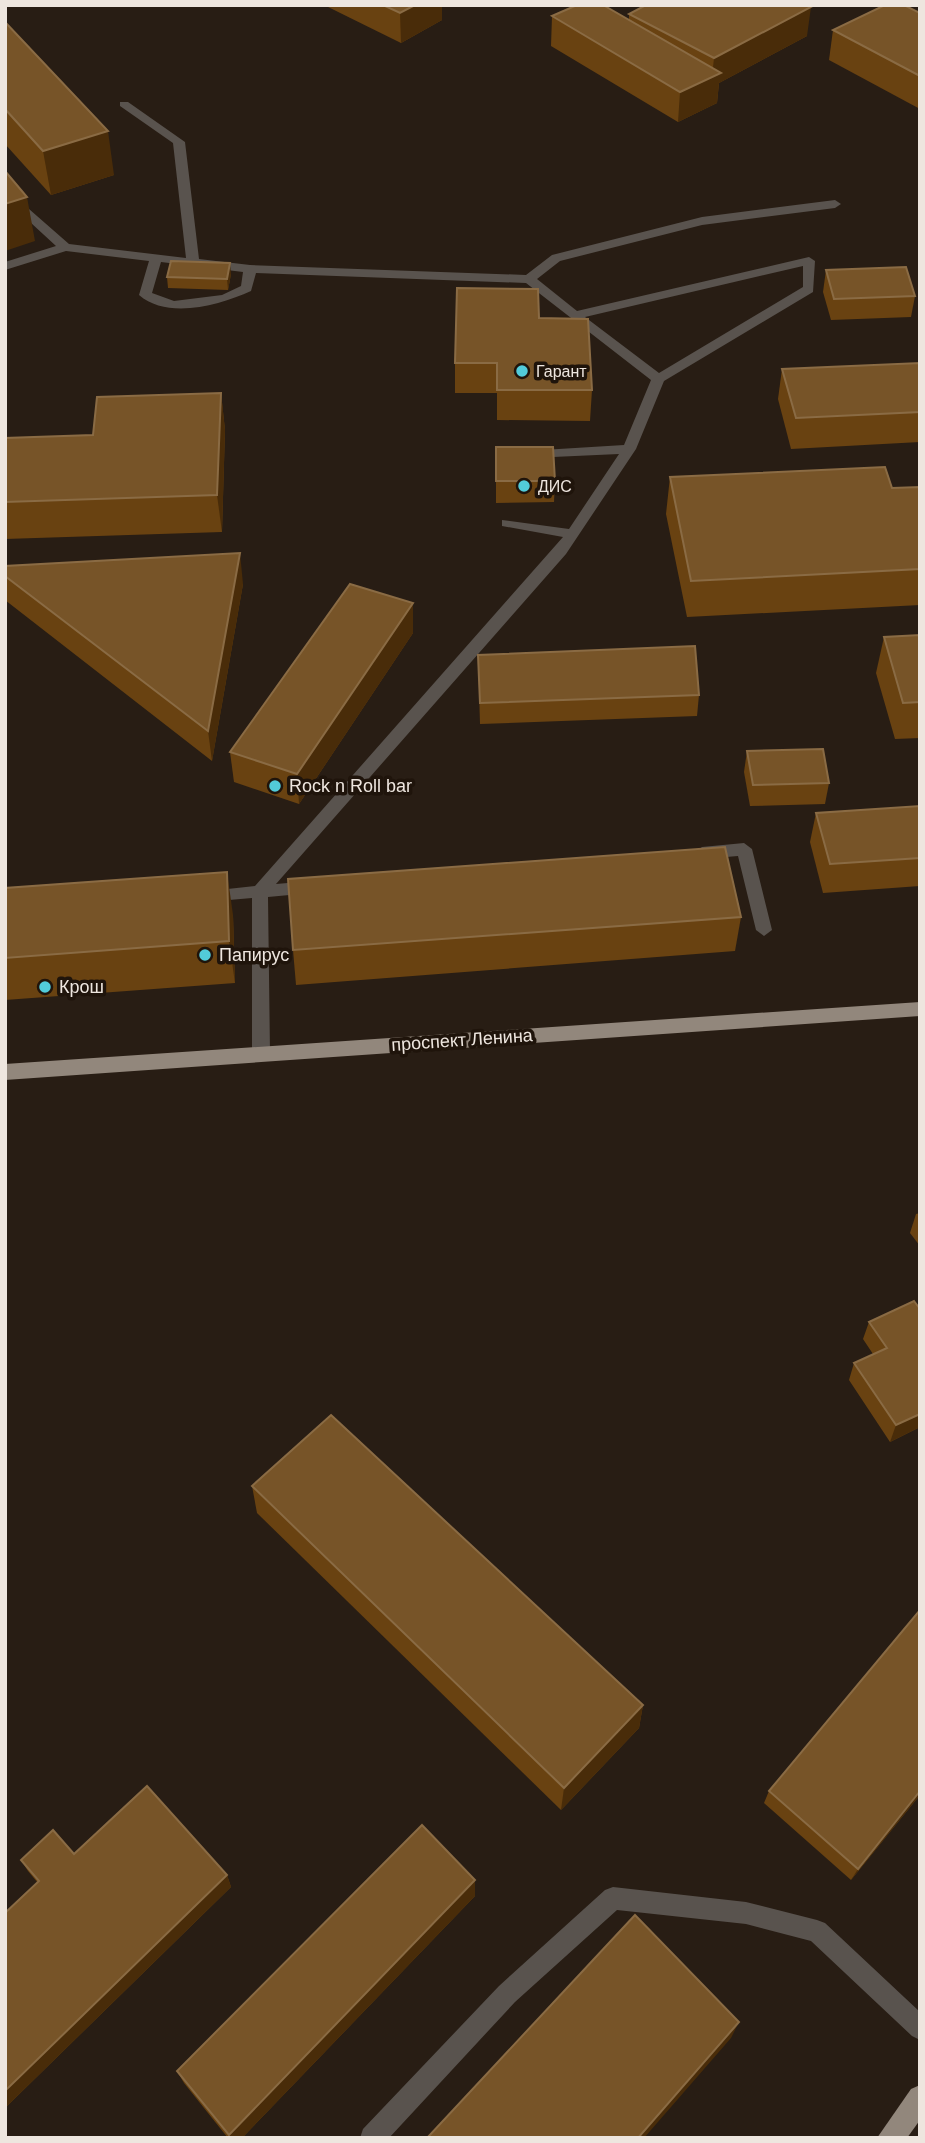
<svg xmlns="http://www.w3.org/2000/svg" width="925" height="2143" font-family="Helvetica,sans-serif">
<style>
.lines{fill:none;stroke-linecap:round;stroke-linejoin:round}
.service{fill:#59534e;fill-rule:evenodd}
.primary{fill:#92877c;fill-rule:evenodd}
.wall{fill:#694211}
.shaded-wall{fill:#492c09}
.building{fill:#775428;stroke:#8a6b44;stroke-width:2}
.poi-dot{fill:#52cbd9;stroke:#1f140b;stroke-width:2.5}
.labels{text-anchor:middle;stroke-width:7;stroke-linejoin:round;paint-order:stroke}
.far-poi-label{font-size:16px;fill:#eee6df;stroke:#1f140b;text-anchor:start}
.poi-label{font-size:18px;fill:#eee6df;stroke:#1f140b;text-anchor:start}
.street-label{font-size:18px;fill:#eee6df;stroke:#1f140b}
</style>
<rect width="100%" height="100%" fill="#281d14"/>
<g class="lines">
<g class="service">
<path d="M120 102H128L185 142 199 259 250 265 526 275 552 255 702 217 835 200 841 204 835 208 702 225 560 261 537 279 577 311 809 257 815 261 813 292 664 381 636 449 566 554 276 884 311 881 319 887 311 893 268 897 270 1053 267 1058H255L252 1053V898L206 902 198 896 200 892 255 886 563 537 502 526V520L569 529 619 454 531 458 526 457V451L624 445 651 380 526 283 256 273 251 291C220 305 168 320 139 295L149 261 66 251 5 270V262L56 246 5 199V188L69 244 186 258 173 143 120 106ZM161 262 243 272 241 286 222 295 174 301 152 293ZM803 266V287L659 373 585 317Z"/>
<path d="M744 843 752 849 772 930 764 936 756 930 738 856 702 859 694 853 702 847Z"/>
<path d="M613 1887 746 1902 817 1920 825 1923 920 2012V2040L912 2036 811 1941 746 1924 617 1910 515 2002 389 2138H360L363 2129 499 1986 605 1890Z"/>
</g>
<g class="primary">
<path d="M920 1002V1016L5 1080V1064Z"/>
<path d="M920 2085V2120L907 2138H877L911 2089Z"/>
</g>
</g>
<g class="wall">
<path d="M324 5H442V20L401 43Z"/>
<path d="M920 13V109L829 60 833 30Z"/>
<path d="M629 14 807 36 719 83 717 103 678 122 551 46 552 16 629 20Z"/>
<path d="M5 22 114 175 51 195 5 144Z"/>
<path d="M826 270 915 296 911 317 831 320 823 292Z"/>
<path d="M231 274 228 290 168 288 167 277Z"/>
<path d="M539 318 592 390 590 421 497 420V393H455V363Z"/>
<path d="M920 363V442L791 449 778 399 782 369Z"/>
<path d="M221 393 225 430 222 532 5 539V438L93 435Z"/>
<path d="M496 447 555 481 554 502 496 503Z"/>
<path d="M670 477 892 488 920 487V605L687 617 666 514Z"/>
<path d="M5 566 243 584 212 761 5 600Z"/>
<path d="M413 603V633L299 804 234 782 230 752Z"/>
<path d="M920 635V738L895 739 876 673 884 637Z"/>
<path d="M478 655 699 695 697 716 480 724Z"/>
<path d="M747 751 829 783 825 804 750 806 744 772Z"/>
<path d="M920 806V886L823 893 810 842 816 813Z"/>
<path d="M5 888 233 915 235 983 5 1000Z"/>
<path d="M741 917 735 951 296 985 293 950Z"/>
<path d="M920 1213V1246L910 1233 916 1214Z"/>
<path d="M920 1309V1427L890 1442 849 1380 854 1363 873 1354 863 1339 869 1322Z"/>
<path d="M252 1486 643 1705 639 1728 561 1810 257 1513Z"/>
<path d="M769 1791 920 1795 851 1880 764 1803Z"/>
<path d="M74 1854 227 1875 231 1887 5 2108V1913L38 1883 28 1871 21 1860Z"/>
<path d="M475 1880V1896L242 2138H228L184 2083 177 2071Z"/>
</g>
<g class="shaded-wall">
<path d="M415 5H442V20L401 43 400 13Z"/>
<path d="M811 7 807 36 719 83 717 103 678 122 680 92 712 77 714 58Z"/>
<path d="M108 131 114 175 51 195 43 151Z"/>
<path d="M27 197 35 241 5 251V204Z"/>
<path d="M230 263 231 274 228 290 227 279Z"/>
<path d="M221 393 225 430 222 532 217 495Z"/>
<path d="M240 553 243 584 212 761 208 731Z"/>
<path d="M413 603V633L299 804 297 774Z"/>
<path d="M227 872 233 915 235 983 229 941Z"/>
<path d="M920 1414V1427L890 1442 896 1425Z"/>
<path d="M643 1705 639 1728 561 1810 564 1788Z"/>
<path d="M920 1791V1795L851 1880 858 1869Z"/>
<path d="M227 1875 231 1887 5 2108V2091Z"/>
<path d="M475 1880V1896L242 2138H230L229 2135Z"/>
<path d="M739 2022 731 2038 644 2138H638Z"/>
</g>
<g class="building">
<path d="M383 5H415L400 13Z"/>
<path d="M577 5H603L721 73 680 92 552 16Z"/>
<path d="M646 5H808L811 7 714 58 629 14Z"/>
<path d="M885 5H904L920 13V76L833 30Z"/>
<path d="M5 22 108 131 43 151 5 109Z"/>
<path d="M5 171 27 197 5 204Z"/>
<path d="M171 261 230 263 227 279 167 277Z"/>
<path d="M906 267 915 296 834 299 826 270Z"/>
<path d="M457 288 538 289 539 318 588 319 592 390H497V363H455Z"/>
<path d="M920 363V412L796 418 782 369Z"/>
<path d="M221 393 217 495 5 502V438L93 435 97 397Z"/>
<path d="M496 447H553L555 481H496Z"/>
<path d="M885 467 892 488 920 487V569L691 581 670 477Z"/>
<path d="M240 553 208 731 5 576V566Z"/>
<path d="M350 584 413 603 297 774 230 752Z"/>
<path d="M920 635V702L903 703 884 637Z"/>
<path d="M695 646 699 695 480 703 478 655Z"/>
<path d="M823 749 829 783 753 785 747 751Z"/>
<path d="M920 806V858L830 864 816 813Z"/>
<path d="M725 847 741 917 293 950 288 879Z"/>
<path d="M227 872 229 941 5 958V888Z"/>
<path d="M914 1301 920 1309V1414L896 1425 854 1363 887 1348 869 1322Z"/>
<path d="M331 1415 643 1705 564 1788 252 1486Z"/>
<path d="M920 1610V1791L858 1869 769 1791Z"/>
<path d="M147 1786 227 1875 5 2091V1913L39 1881 21 1860 53 1830 74 1854Z"/>
<path d="M422 1825 475 1880 229 2135 177 2071Z"/>
<path d="M635 1915 739 2022 638 2138H427Z"/>
</g>
<g class="poi-dot">
<circle cx="522" cy="371" r="7"/>
<circle cx="524" cy="486" r="7"/>
<circle cx="275" cy="786" r="7"/>
<circle cx="205" cy="955" r="7"/>
<circle cx="45" cy="987" r="7"/>
</g>
<g class="labels">
<g class="far-poi-label">
<text x="536" y="377">Гарант</text>
<text x="538" y="492">ДИС</text>
</g>
<g class="poi-label">
<text x="289" y="792">Rock n Roll bar</text>
<text x="219" y="961">Папирус</text>
<text x="59" y="993">Крош</text>
</g>
<g class="street-label">
<text transform="translate(462 1040) rotate(-4)" y="6">проспект Ленина</text>
</g>
</g>
<rect width="925" height="2143" fill="none" stroke="#eee6df" stroke-width="14"/>
</svg>
